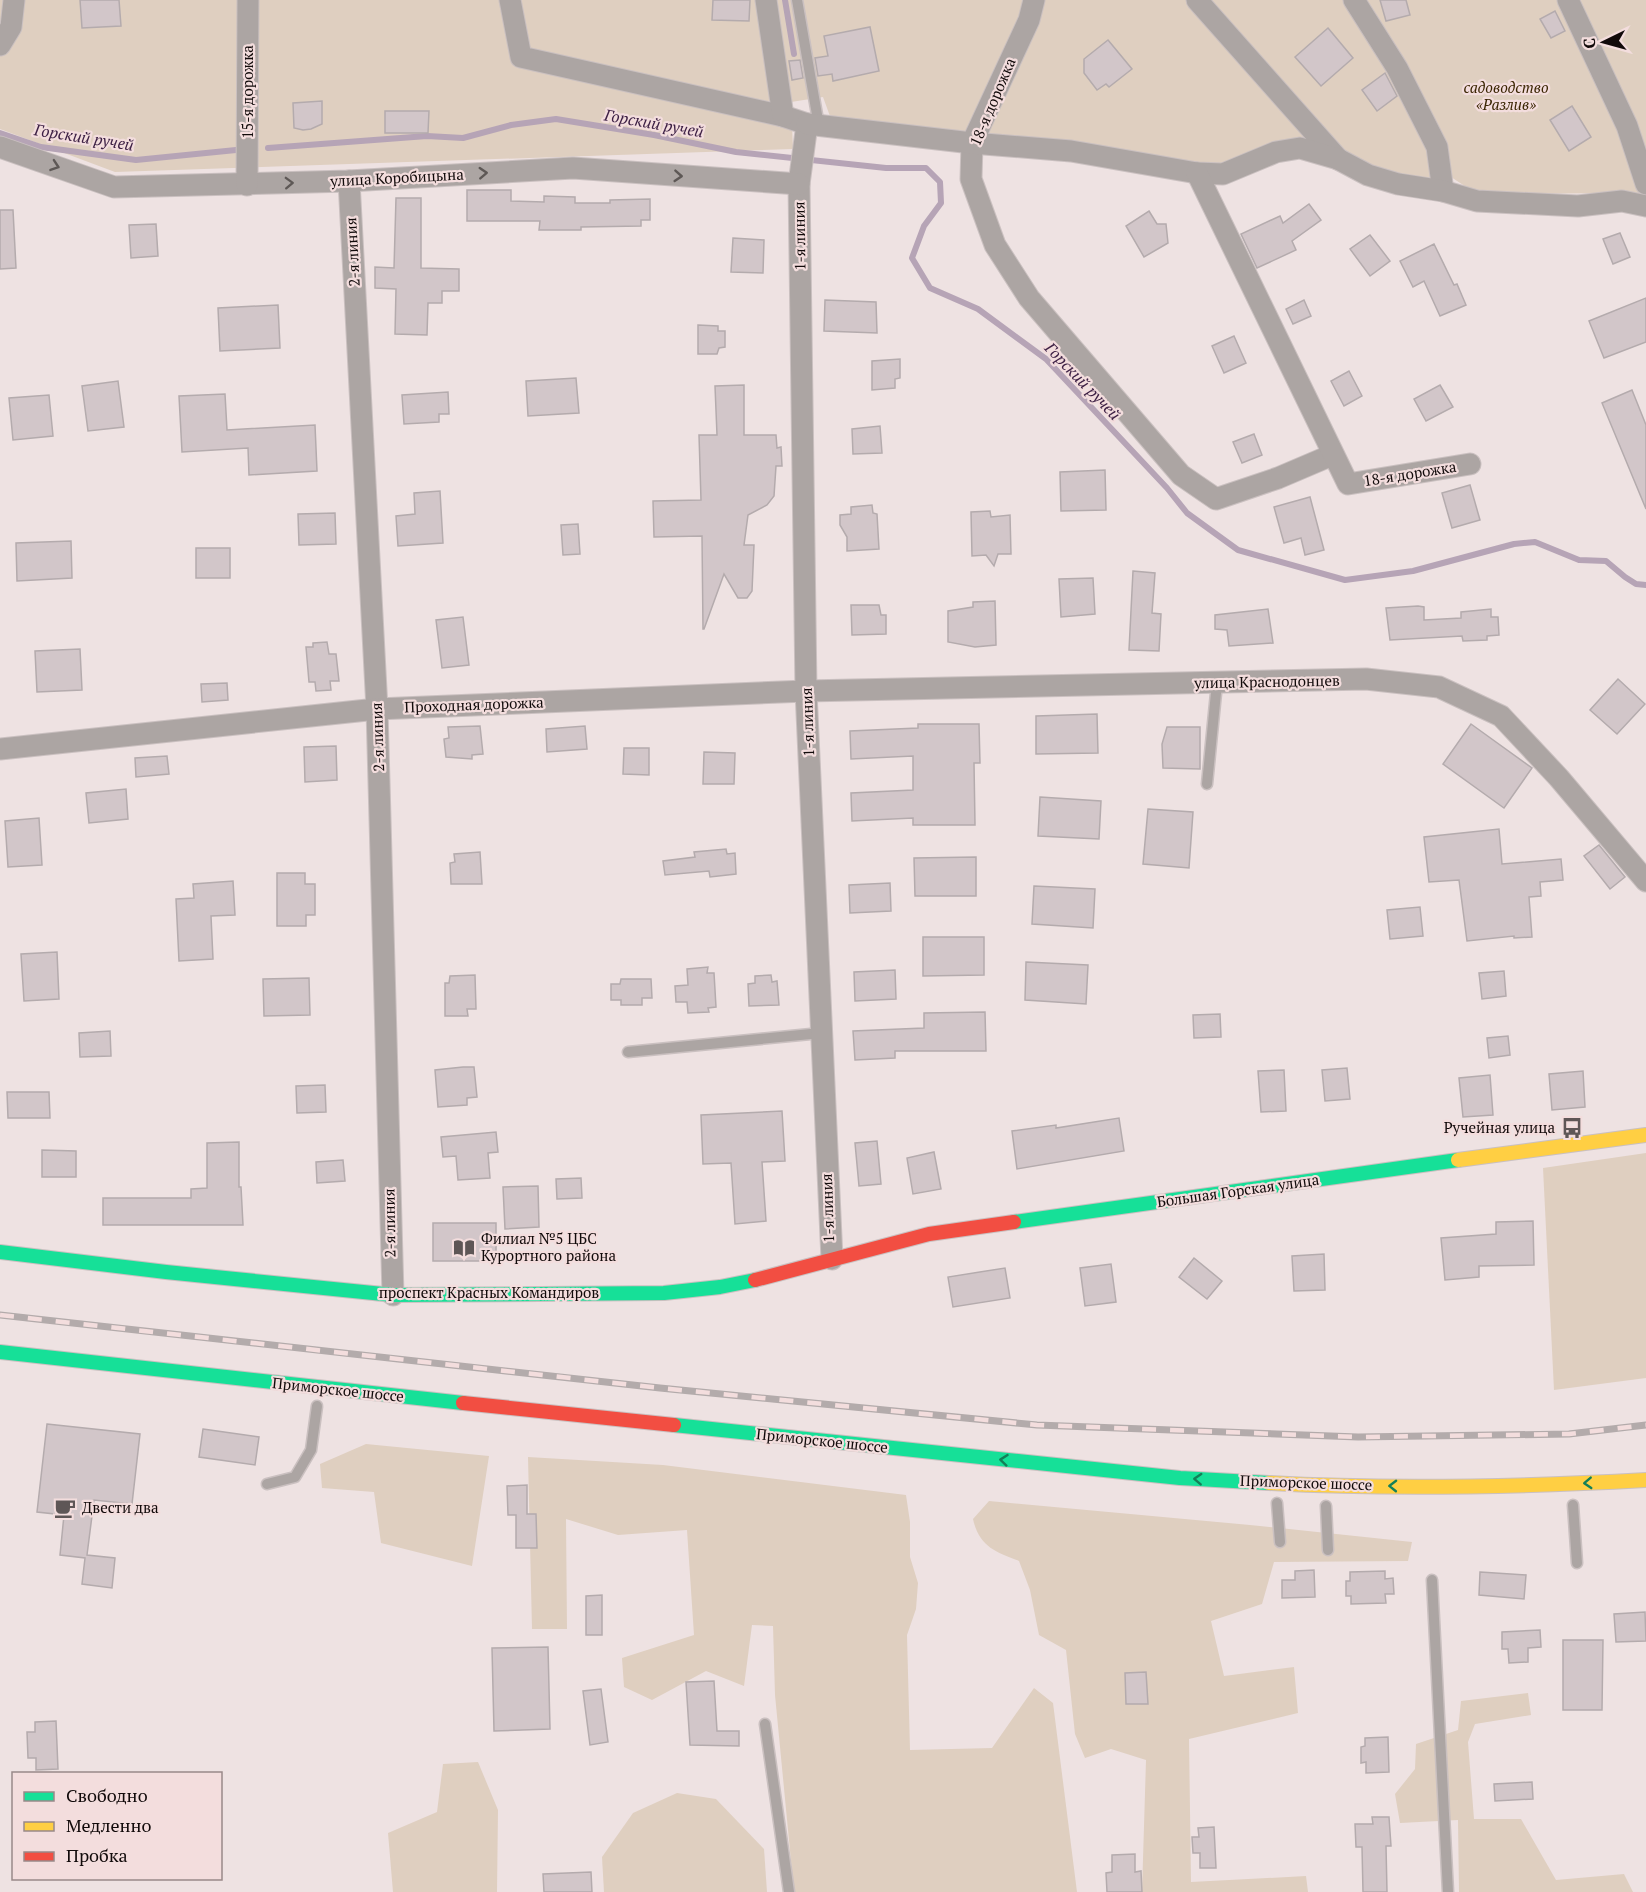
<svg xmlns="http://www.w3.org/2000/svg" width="1646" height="1892" font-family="'PT Serif',serif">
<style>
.green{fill:#dfcfc0}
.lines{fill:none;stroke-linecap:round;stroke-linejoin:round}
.stream{stroke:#b6a4b6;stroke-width:6}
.building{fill:#d2c6c9;stroke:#b4abad;stroke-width:1.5}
.lane-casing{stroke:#cac0c0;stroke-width:13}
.street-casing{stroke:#cac0c0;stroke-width:23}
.fast-casing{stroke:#cac0c0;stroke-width:16}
.slow-casing{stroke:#cac0c0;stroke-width:16}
.jam-casing{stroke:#cac0c0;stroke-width:16}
.lane{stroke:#aca5a3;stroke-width:10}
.street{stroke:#aca5a3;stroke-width:21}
.fast{stroke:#16e098;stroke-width:14}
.slow{stroke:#ffcf43;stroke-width:14}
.jam{stroke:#f24e42;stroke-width:14}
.rail-casing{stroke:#b3abab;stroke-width:7}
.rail{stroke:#f3dddd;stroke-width:4.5;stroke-dasharray:14;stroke-linecap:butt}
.oneway{stroke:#5e5856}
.oneway2{stroke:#148058}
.labels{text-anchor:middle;stroke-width:4.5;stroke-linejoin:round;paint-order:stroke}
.park-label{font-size:15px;font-style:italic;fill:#392401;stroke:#f3dddd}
.street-label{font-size:15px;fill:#110a0a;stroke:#f3dddd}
.poi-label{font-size:15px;fill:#110a0a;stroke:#f3dddd;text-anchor:start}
.water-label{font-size:16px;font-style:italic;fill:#3e2145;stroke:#f3dddd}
</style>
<rect width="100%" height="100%" fill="#eee2e2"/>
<g class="green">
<path d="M0 0H1646V196L1621 193 1477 194 1451 177 1393 188 1292 141 1216 166 831 119 823 97 791 102 793 149 115 172 0 129Z"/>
<path d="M1646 1153V1378L1554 1390 1543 1168Z"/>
<path d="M366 1444 489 1456 472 1566 381 1543 374 1492 322 1488 320 1464Z"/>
<path d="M528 1457 663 1465 906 1495 910 1522V1557L918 1583 916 1609 907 1635 910 1750 992 1748 1034 1688 1053 1703 1077 1892H794L775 1695 773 1626 752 1625 744 1686 706 1671 652 1700 624 1687 622 1658 694 1635 687 1530 618 1535 566 1519 567 1629H532Z"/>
<path d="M989 1501 1250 1525 1412 1542 1408 1561 1274 1562 1262 1604 1211 1621 1224 1676 1294 1667 1298 1713 1189 1739 1191 1882 1306 1876 1308 1892H1142L1146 1760 1111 1749 1085 1758 1075 1734 1066 1650 1039 1635 1030 1590 1019 1561C995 1552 979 1546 973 1519Z"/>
<path d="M1528 1693 1531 1715 1475 1724 1468 1742 1474 1819H1521L1556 1880 1624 1874 1633 1892H1459L1458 1820 1400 1823 1395 1794 1415 1769 1416 1744 1458 1730 1461 1701Z"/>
<path d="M478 1762 498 1810 497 1892H393L388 1833 437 1812 443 1764Z"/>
<path d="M677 1793 716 1799 764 1849 767 1892H604L602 1857 633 1813Z"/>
</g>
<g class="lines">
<g class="stream">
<path d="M785 0 794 54"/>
<path d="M0 133 41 147 136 160 236 150"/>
<path d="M268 148 427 136 463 138 511 125 556 119 654 135 736 152 886 168H926L940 182 941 203 924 226 912 258 930 288 978 309 1046 359 1167 488 1187 513 1238 550 1345 580 1413 571 1514 544 1535 542 1579 560 1606 561 1625 577 1636 584 1646 585"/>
</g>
</g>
<g class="building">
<path d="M80 0H119L121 26 82 28Z"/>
<path d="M713 0H750L749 21 712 20Z"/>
<path d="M1380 0H1406L1410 15 1386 21Z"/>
<path d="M1555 11 1565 31 1551 38 1540 19Z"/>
<path d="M870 27 879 71 833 81 832 74 818 76 815 58 828 56 824 36Z"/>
<path d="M1328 28 1353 58 1321 86 1295 57Z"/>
<path d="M1108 40 1132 69 1109 87 1106 84 1097 90 1084 73V59Z"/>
<path d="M800 60 803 78 792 80 789 61Z"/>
<path d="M1385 73 1397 96 1377 111 1362 90Z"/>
<path d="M322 101V124L311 129 303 130 294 128 293 103Z"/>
<path d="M1572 106 1591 137 1569 151 1550 120Z"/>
<path d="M385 111H429L428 133H385Z"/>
<path d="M467 190H511V201L544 202V196L575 197V203H610V200L650 199V220H641V226L581 227V230H539L540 221H467Z"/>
<path d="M396 198H421V268L459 269V291H442V303H428L427 335 395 334 396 289 375 288V267L394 268Z"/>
<path d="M1309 204 1321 220 1292 241 1296 250 1257 268 1241 234 1280 216 1283 223Z"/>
<path d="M0 210H13L16 268 0 269Z"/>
<path d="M1149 211 1157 224H1166L1168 243 1144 257 1126 226Z"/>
<path d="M156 224 158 256 131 258 129 225Z"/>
<path d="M1620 233 1630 257 1613 264 1603 239Z"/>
<path d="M1370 235 1390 261 1370 276 1350 249Z"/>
<path d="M733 238 764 240 763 273 731 272Z"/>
<path d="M1434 244 1454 285 1457 284 1466 305 1440 316 1424 281 1413 287 1400 261Z"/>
<path d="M1646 298V342L1604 358 1589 321Z"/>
<path d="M825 300 876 302 877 333 824 331Z"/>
<path d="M1304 300 1311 316 1293 324 1286 309Z"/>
<path d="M278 305 280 348 220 351 218 308Z"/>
<path d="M698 325 718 326V331H725V347L719 348 717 354H698Z"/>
<path d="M1234 336 1246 363 1224 373 1212 346Z"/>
<path d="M900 359V378L895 379V388L872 390V361Z"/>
<path d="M1349 371 1362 396 1344 406 1331 381Z"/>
<path d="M576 378 579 413 528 416 526 381Z"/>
<path d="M118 381 124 427 88 431 82 386Z"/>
<path d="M744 385V435H776L777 448 781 447 782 466H776L774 496 767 505 748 515 744 545H754L752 591 747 598H738L724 574 704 629H703L702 536 654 537 653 501 701 500 699 435H717L715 386Z"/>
<path d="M1440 385 1453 407 1426 421 1414 399Z"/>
<path d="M1632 390 1646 425V509L1602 403Z"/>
<path d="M448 392 449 414H439V422L404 424 402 395Z"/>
<path d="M225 394 227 430 315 425 317 471 249 475 248 448 182 452 179 396Z"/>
<path d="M49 395 53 436 13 440 9 398Z"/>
<path d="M880 426 882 453 853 454 852 429Z"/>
<path d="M1254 434 1262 455 1242 463 1233 442Z"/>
<path d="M1105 470 1106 510 1061 511 1060 472Z"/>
<path d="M1470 485 1480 520 1452 528 1442 493Z"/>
<path d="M440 491 443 543 398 546 396 516 415 514 414 493Z"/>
<path d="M1310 497 1324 550 1305 555 1301 538 1284 543 1274 507Z"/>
<path d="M872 505 873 513 877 514 879 549 847 551V537L840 525V515L851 514V507Z"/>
<path d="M990 511 991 517 1010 515 1011 554H998L994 566 986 555 972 556 971 512Z"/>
<path d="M335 513 336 544 299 545 298 514Z"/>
<path d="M578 524 580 554 563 555 561 525Z"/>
<path d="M71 541 72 578 17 581 16 543Z"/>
<rect x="196" y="548" width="34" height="30"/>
<path d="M1133 571 1155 573 1152 613 1161 614 1159 651 1129 650Z"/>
<path d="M1093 578 1095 614 1061 617 1059 579Z"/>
<path d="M995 601 996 645 975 647 948 642V611L973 607V602Z"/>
<path d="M851 605H879L881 615H886V634L852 635Z"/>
<path d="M1418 606 1424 607V620L1461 618V612L1491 609V617H1498L1499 635 1487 636V640L1463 641 1462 636 1390 640 1386 608Z"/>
<path d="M1268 609 1273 643 1229 646 1227 630 1215 629V615Z"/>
<path d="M463 617 469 665 442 668 436 620Z"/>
<path d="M327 642 329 654H336L339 681H330L331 690 316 691 315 682H309L306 647H313V643Z"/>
<path d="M80 649 82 690 37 692 35 651Z"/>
<path d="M1618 679 1645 704 1617 734 1590 710Z"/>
<path d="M227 683 228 700 202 702 201 684Z"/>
<path d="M1097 714 1098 753 1036 754V716Z"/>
<path d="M918 724H979L980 763H974L975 825H913V818L852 821 851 793 913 790V756L851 759 850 731 918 728Z"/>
<path d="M1471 724 1532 768 1504 808 1443 764Z"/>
<path d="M480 726 483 754 472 755V759L446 757 444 739 449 738 448 727Z"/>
<path d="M585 726 587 749 547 752 546 729Z"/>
<path d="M1167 727H1200V769L1163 768 1162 744Z"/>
<path d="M336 746 337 780 305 782 304 747Z"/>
<path d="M624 748H649V775L623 774Z"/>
<path d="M704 752 735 753 734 784H703Z"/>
<path d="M167 756 169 774 136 777 135 758Z"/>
<path d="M126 789 128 819 89 823 86 793Z"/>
<path d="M1040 797 1101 801 1099 839 1038 836Z"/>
<path d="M1148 809 1193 812 1189 868 1143 864Z"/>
<path d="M39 818 42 865 8 867 5 821Z"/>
<path d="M1499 829 1502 864 1561 859 1563 880 1540 882 1541 896 1529 897 1532 937 1514 938V936L1467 941 1459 880 1429 882 1424 837Z"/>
<path d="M1599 845 1625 877 1610 889 1584 856Z"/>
<path d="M726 849 727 854 735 853 736 874 710 877 709 871 665 875 663 861 695 857 694 852Z"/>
<path d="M480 852 482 884H451L450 863 455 862 454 854Z"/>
<path d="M976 857V896H915L914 858Z"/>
<path d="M277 873H305V884H315V915H306V926H277Z"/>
<path d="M233 881 235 915 211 916 213 959 179 961 176 899 194 898 193 884Z"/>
<path d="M890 883 891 911 850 913 849 885Z"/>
<path d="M1034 886 1095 889 1093 928 1032 924Z"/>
<path d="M1420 907 1423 936 1390 939 1387 910Z"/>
<path d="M923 937H984V975L923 976Z"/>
<path d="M57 952 59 999 24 1001 21 954Z"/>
<path d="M1026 962 1088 965 1086 1004 1025 1000Z"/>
<path d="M708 967 707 973H714L716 1007 708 1008 709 1012 688 1013 687 1002H676L675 986 688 985 687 969Z"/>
<path d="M895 970 896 999 855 1001 854 972Z"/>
<path d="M1504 971 1506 996 1482 999 1479 973Z"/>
<path d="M475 975 476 1009H467L468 1016H445V983H449L450 976Z"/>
<path d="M771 975 772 982 777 981 779 1005 749 1006 748 984 755 983V976Z"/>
<path d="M309 978 310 1015 264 1016 263 979Z"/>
<path d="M621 979H651L652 998H642V1005H621V1000H611V984H620Z"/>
<path d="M985 1012 986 1051H895V1058L855 1060 853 1031 924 1028V1013Z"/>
<path d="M1220 1014 1221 1037 1194 1038 1193 1015Z"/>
<path d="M110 1031 111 1056 80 1057 79 1033Z"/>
<path d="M1508 1036 1510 1055 1489 1058 1487 1038Z"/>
<path d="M463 1067H474L477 1097 467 1098V1105L438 1107 435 1070Z"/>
<path d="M1347 1068 1350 1099 1325 1101 1322 1070Z"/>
<path d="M1284 1070 1286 1111 1261 1112 1258 1071Z"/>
<path d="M1583 1071 1585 1107 1552 1110 1549 1074Z"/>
<path d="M1490 1075 1493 1115 1463 1117 1459 1078Z"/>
<path d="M325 1085 326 1112 297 1113 296 1086Z"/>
<path d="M7 1092H49L50 1118H8Z"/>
<path d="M782 1111 785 1161 762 1162 766 1221 735 1224 731 1163 703 1164 701 1115Z"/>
<path d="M1119 1118 1124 1151 1017 1169 1012 1131 1056 1125V1128Z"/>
<path d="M496 1132 498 1152 488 1153 490 1178 458 1180 456 1156 443 1157 441 1137Z"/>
<path d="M877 1141 881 1184 859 1186 855 1143Z"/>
<path d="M239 1142V1187H241L243 1225H103V1198H191V1189L207 1188V1143Z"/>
<path d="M42 1150 76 1151V1177H42Z"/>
<path d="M934 1152 941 1189 913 1194 907 1158Z"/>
<path d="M343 1160 345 1181 317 1183 316 1162Z"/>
<path d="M581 1178 582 1198 557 1199 556 1179Z"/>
<path d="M538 1186 539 1227 505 1229 503 1187Z"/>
<path d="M1533 1221 1534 1265 1479 1266V1277L1445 1280 1441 1238 1496 1234V1222Z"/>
<rect x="433" y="1223" width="63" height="38"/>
<path d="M1324 1254 1325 1290 1294 1291 1292 1256Z"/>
<path d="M1194 1258 1222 1281 1207 1299 1179 1277Z"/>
<path d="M1111 1264 1116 1302 1085 1306 1080 1268Z"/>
<path d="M1005 1268 1010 1298 953 1307 948 1277Z"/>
<path d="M47 1424 140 1434 132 1504 94 1500 87 1555 115 1558 112 1588 82 1584 85 1558 60 1555 64 1515 37 1512Z"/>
<path d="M203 1429 259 1437 255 1465 199 1457Z"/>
<path d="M527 1485V1514H536L537 1548H516V1515H508L507 1486Z"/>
<path d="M1314 1570 1315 1597 1282 1598V1580H1295V1571Z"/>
<path d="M1385 1571V1579L1393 1578 1394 1594H1385L1386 1603 1351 1604V1596H1346V1581H1350V1572Z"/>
<path d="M1480 1572 1526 1575 1524 1599 1479 1595Z"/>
<path d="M602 1595V1635H586V1596Z"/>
<path d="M1645 1612 1646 1641 1616 1642 1614 1614Z"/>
<path d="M1540 1630 1541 1647 1528 1648V1662L1509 1663 1508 1649H1502V1632Z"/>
<path d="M1563 1640H1603L1602 1710H1563Z"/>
<path d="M548 1647 550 1729 494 1731 492 1648Z"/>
<path d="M1146 1672 1148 1704H1126L1125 1673Z"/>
<path d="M714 1681 717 1731H739V1746L690 1745 686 1682Z"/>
<path d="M601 1689 608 1742 590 1745 583 1691Z"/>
<path d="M56 1721 58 1769 36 1770V1758H28L27 1732H35V1722Z"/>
<path d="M1388 1737 1389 1772 1366 1773V1762L1361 1763V1747L1365 1746V1738Z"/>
<path d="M1532 1782 1533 1799 1495 1801 1494 1784Z"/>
<path d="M1372 1817H1389L1391 1846H1386L1387 1892H1363L1362 1847H1356L1355 1824H1373Z"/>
<path d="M1214 1827 1216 1868H1200V1853H1193L1192 1837H1199L1198 1828Z"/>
<path d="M1135 1854V1872L1141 1871 1142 1892H1107L1106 1873 1112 1872V1855Z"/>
<path d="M591 1872 592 1892H544L543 1874Z"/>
</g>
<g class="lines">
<defs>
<g id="lane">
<path d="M797 0 819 126"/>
<path d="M1207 784 1217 683"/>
<path d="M628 1052 821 1033"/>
<path d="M267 1484 295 1477 311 1450 317 1406"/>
<path d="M1277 1503 1280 1542"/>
<path d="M1573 1505 1577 1563"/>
<path d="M1326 1506 1328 1550"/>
<path d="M1432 1580 1448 1892"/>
<path d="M765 1724 789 1892"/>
</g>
<g id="street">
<path d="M510 0 521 57 783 116 807 124 799 184 806 691 832 1259"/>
<path d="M766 0 783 116"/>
<path d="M1034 0 1029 20 972 143 971 179 995 245 1029 298 1181 475 1216 499 1278 478 1332 455"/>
<path d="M1197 0 1338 159"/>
<path d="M1354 0 1397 68 1437 147 1443 191"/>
<path d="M1568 0 1627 126 1646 184"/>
<path d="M0 45 11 27 14 0"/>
<path d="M807 124 972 143 1071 151 1197 173 1223 174 1276 152 1300 148 1338 159 1368 175 1398 184 1443 191 1477 201 1578 206 1622 201 1646 206"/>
<path d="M0 147 114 187 349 181 573 168 799 184"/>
<path d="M1197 173 1348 484 1470 464"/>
<path d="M349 181 377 709 393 1295"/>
<path d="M247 185 248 0"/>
<path d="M0 749 377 709 806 691 1366 679 1439 687 1501 716 1559 778 1646 881"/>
</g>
<g id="fast">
<path d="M1014 1222 1458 1160"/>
<path d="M0 1252 166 1272 393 1295 664 1293 720 1287 755 1280"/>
<path d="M0 1352 463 1403"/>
<path d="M674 1425 1180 1478 1269 1483"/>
</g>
<g id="slow">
<path d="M1458 1160 1646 1135"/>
<path d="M1269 1483C1395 1490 1520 1487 1646 1480"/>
</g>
<g id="jam">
<path d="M755 1280 929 1234 1014 1222"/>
<path d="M463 1403 674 1425"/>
</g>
</defs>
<use href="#lane" class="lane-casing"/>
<use href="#street" class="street-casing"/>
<use href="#fast" class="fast-casing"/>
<use href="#slow" class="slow-casing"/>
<use href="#jam" class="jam-casing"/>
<use href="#lane" class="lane"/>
<use href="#street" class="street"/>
<use href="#fast" class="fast"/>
<use href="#slow" class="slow"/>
<use href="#jam" class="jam"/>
<defs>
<path id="rail" d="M0 1315 660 1388 1037 1425 1358 1437 1569 1434 1646 1425"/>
</defs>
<use href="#rail" class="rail-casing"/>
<use href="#rail" class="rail"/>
</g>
<defs><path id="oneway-chevron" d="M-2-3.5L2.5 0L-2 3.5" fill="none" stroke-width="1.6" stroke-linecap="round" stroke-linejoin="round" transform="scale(1.5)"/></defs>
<g class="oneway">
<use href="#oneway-chevron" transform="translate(55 166) rotate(19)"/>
<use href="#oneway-chevron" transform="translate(483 173) rotate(-3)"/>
<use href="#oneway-chevron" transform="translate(678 176) rotate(4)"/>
<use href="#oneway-chevron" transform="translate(289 183) rotate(-2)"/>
</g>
<g class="oneway2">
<use href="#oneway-chevron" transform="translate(1004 1460) rotate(-174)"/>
<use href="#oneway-chevron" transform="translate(1198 1479) rotate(-177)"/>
<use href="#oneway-chevron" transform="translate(1588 1483) rotate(177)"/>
<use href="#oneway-chevron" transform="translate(1393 1486) rotate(-179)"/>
</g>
<defs>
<symbol id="bus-bare" viewBox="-9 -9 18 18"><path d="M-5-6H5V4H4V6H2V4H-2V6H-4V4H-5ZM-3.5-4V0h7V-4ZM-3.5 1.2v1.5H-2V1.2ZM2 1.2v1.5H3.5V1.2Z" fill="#5e5656" stroke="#f3dddd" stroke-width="2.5" paint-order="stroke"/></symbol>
<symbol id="library-bare" viewBox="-9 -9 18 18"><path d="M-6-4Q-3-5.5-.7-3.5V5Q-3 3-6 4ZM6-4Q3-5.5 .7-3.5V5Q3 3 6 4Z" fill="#5e5656" stroke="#f3dddd" stroke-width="2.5" paint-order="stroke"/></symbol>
<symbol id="cafe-bare" viewBox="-9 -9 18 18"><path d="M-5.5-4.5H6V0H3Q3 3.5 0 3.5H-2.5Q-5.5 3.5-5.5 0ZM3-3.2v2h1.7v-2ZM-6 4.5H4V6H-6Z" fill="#5e5656" stroke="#f3dddd" stroke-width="2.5" paint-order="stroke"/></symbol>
</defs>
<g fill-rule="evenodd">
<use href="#bus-bare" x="1557" y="1113" width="30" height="30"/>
<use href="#library-bare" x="449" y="1233" width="30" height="30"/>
<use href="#cafe-bare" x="50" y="1493" width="30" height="30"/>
</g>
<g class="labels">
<g class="park-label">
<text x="1506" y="93">садоводство<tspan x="1506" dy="17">«Разлив»</tspan></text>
</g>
<g class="street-label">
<text transform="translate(248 92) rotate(-90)" y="5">15-я дорожка</text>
<text transform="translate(993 102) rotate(-67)" y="5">18-я дорожка</text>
<text transform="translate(397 178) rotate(-3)" y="5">улица Коробицына</text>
<text transform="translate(800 236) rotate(-91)" y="5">1-я линия</text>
<text transform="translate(353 252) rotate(-93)" y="5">2-я линия</text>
<text transform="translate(1410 474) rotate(-9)" y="5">18-я дорожка</text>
<text transform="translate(1267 682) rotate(-1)" y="5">улица Краснодонцев</text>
<text transform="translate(474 705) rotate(-2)" y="5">Проходная дорожка</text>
<text transform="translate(808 722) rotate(-92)" y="5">1-я линия</text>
<text transform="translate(378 737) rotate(-92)" y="5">2-я линия</text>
<text transform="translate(1238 1191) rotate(-8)" y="5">Большая Горская улица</text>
<text transform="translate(828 1208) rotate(-92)" y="5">1-я линия</text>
<text transform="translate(390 1223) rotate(-91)" y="5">2-я линия</text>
<text x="489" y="1298">проспект Красных Командиров</text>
<text transform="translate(338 1390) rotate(6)" y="5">Приморское шоссе</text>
<text transform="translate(822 1441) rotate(6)" y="5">Приморское шоссе</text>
<text transform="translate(1306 1483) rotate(2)" y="5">Приморское шоссе</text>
</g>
<g class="poi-label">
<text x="1555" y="1133" text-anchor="end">Ручейная улица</text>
<text x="481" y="1244">Филиал №5 ЦБС<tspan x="481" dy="17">Курортного района</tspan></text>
<text x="82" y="1513">Двести два</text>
</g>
<g class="water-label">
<text transform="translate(654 123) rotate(10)" y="6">Горский ручей</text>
<text transform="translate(84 137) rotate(9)" y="6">Горский ручей</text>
<text transform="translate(1083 381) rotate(46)" y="6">Горский ручей</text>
</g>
</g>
<rect x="12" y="1772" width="210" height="108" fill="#f3dddd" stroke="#998989" stroke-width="1.5"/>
<rect x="24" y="1792" width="30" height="9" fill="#16e098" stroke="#998989" stroke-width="1.5"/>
<text x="66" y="1802" font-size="18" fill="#110a0a">Свободно</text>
<rect x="24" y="1822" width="30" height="9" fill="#ffcf43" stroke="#998989" stroke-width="1.5"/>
<text x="66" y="1832" font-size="18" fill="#110a0a">Медленно</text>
<rect x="24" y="1852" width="30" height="9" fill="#f24e42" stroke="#998989" stroke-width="1.5"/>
<text x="66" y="1862" font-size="18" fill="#110a0a">Пробка</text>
<g transform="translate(1604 42) rotate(265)" stroke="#f3dddd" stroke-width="4.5" paint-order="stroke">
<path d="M0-4.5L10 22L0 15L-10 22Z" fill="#110a0a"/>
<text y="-9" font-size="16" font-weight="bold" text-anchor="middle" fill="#110a0a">С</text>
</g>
</svg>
